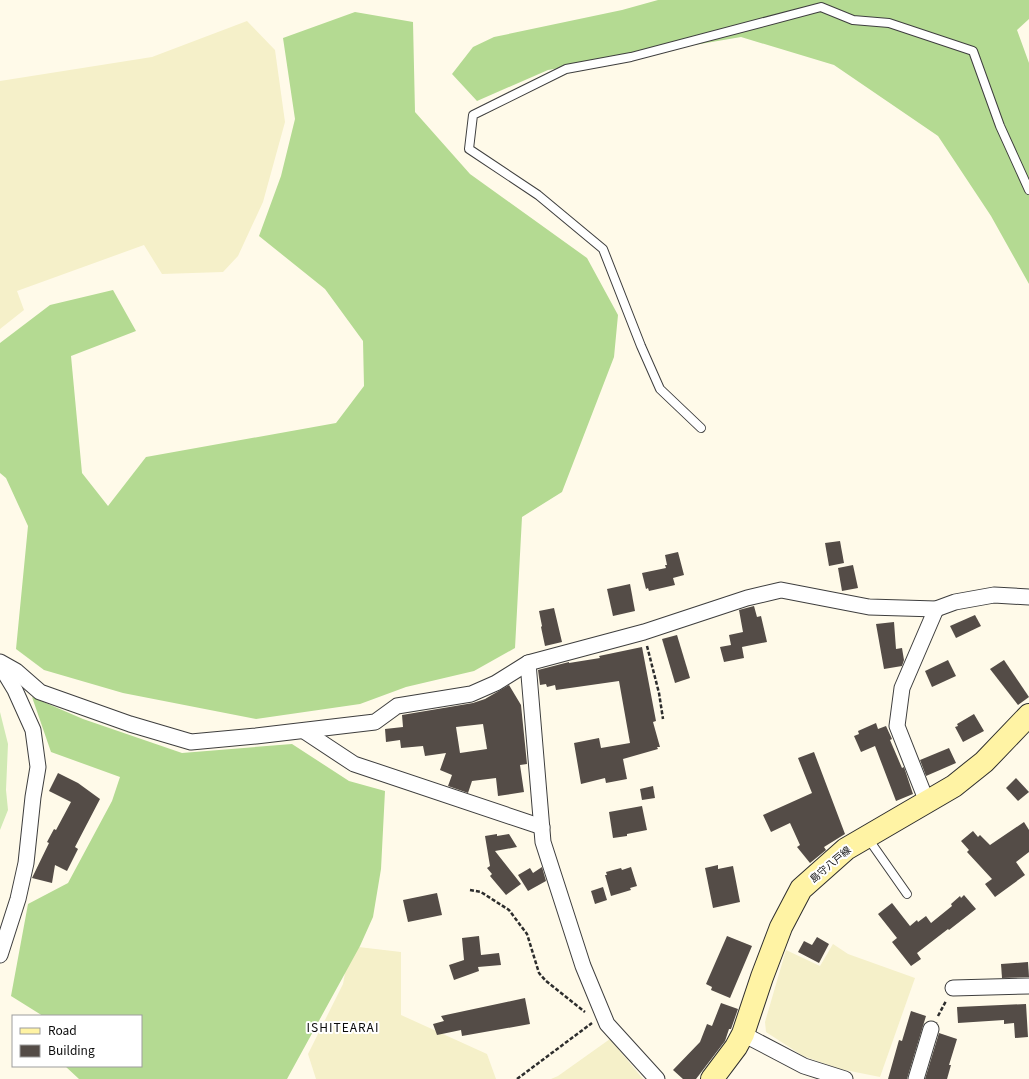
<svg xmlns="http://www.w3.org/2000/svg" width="1029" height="1079" font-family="Georgia,'Noto Sans JP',serif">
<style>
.farmland{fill:#f5f0c9}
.green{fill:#d0e9b3}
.forest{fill:#b4da92}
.building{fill:#544c47;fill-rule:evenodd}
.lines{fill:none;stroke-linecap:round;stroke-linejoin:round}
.service-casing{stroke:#3e3e3e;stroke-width:10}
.minor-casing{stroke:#3e3e3e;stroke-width:17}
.secondary-casing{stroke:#2d2d2d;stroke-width:24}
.path{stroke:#2d2d2d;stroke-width:2.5;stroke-dasharray:4 2;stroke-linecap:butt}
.service{stroke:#fff;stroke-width:8}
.minor{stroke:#fff;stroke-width:15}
.secondary{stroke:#fff3a4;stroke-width:22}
.labels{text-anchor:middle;stroke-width:4;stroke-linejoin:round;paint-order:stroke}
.street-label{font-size:10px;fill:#0b0b0b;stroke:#fff}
.quarter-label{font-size:12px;letter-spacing:1px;fill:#0b0b0b;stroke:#fff}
</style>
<rect width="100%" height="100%" fill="#fffae9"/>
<g class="farmland">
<path d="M247 21 275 50 285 122 263 202 238 256 223 272 162 274 144 245 17 291 24 310 0 329V81L152 57Z"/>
<path d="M833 944 848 954 915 978 880 1077 840 1069 803 1056 766 1032 765 1022 786 950 820 966Z"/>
<path d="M350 946 401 952V1015L487 1054 496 1079H316L308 1054 343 984Z"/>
<path d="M610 1039 643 1079H551L558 1076Z"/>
</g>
<path class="green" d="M0 712 8 744 6 790 8 810 0 830Z"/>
<g class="forest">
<path d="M658 0H1029V19L1017 30 1029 63V284L991 216 938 136 834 65 741 37 548 70 477 101 452 74 473 47 494 37 622 10Z"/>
<path d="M355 12 413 22 415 112 470 174 587 258 618 315 614 357 562 492 522 517 515 648 474 671 406 687 360 704 256 719 123 693 44 670 16 649 28 526 6 478 0 473V343L50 305 113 290 136 331 71 356 82 473 108 506 146 457 336 423 364 386 363 341 325 289 259 236 281 176 295 119 283 38Z"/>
<path d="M32 697 83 719 182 753 292 744 349 781 385 791 381 869 373 917 360 946 287 1079H79L65 1066H141V1016H43L11 996 28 904 68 883 112 801 120 777 51 752Z"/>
</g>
<g class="building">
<path d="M840 541 844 563 829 566 825 543Z"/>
<path d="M678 552 684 575 673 578 675 585 649 591 648 588 646 589 642 573 666 568 665 565H667L665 555Z"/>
<path d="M853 565 858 588 842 591 838 568Z"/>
<path d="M630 584 635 611 613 616 607 589Z"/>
<path d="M754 606 757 617 761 616 767 642 742 647 744 658 724 662 720 647 731 645 729 635 743 632 739 610Z"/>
<path d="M554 608 562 642 545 646 541 627 542 626 539 611Z"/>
<path d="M975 615 981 626 956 638 950 626Z"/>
<path d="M894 622 896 649 902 648 904 660 902 666 884 669 876 624Z"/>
<path d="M677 635 690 678 675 683 662 639Z"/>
<path d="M642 647 656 721 653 722 660 747H657L658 749 623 759 627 779 606 783 605 778 581 784 574 743 599 738 601 748 630 743 619 681 556 690 555 685 547 687 546 684 540 685 538 670 569 662V663L600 658 599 656Z"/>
<path d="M948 660 956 676 932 687 925 671Z"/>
<path d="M1004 660 1029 697 1018 705 990 669Z"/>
<path d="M509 685 521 705 527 764 520 765 524 792 498 796 496 778 472 781 468 793 448 786 452 775 440 770 446 753 425 756 423 746 401 748 400 740 386 742 385 729 403 727 402 715 473 703 485 699ZM483 724 487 749 460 753 456 727Z"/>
<path d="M974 714 984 731 963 742 955 727 958 726 957 724Z"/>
<path d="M876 723 878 729 886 726 892 739 890 740 902 768 904 767 913 794 896 801 875 746 861 752 854 736 859 734 858 731Z"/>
<path d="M949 748 956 763 926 776 920 760Z"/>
<path d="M814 752 845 834 824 847 826 850 810 863 797 847 800 845 790 823 771 832 763 815 812 793 798 758Z"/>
<path d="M58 773 78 783 100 799 75 847 78 849 67 871 55 865 52 883 32 878 49 843 47 842 54 829 56 830 71 802 49 791Z"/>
<path d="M1016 778 1029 792 1018 801 1006 788Z"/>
<path d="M653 786 655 798 642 800 640 789Z"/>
<path d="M642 806 647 830 627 834V836L613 838 609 812Z"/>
<path d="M1024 822 1029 830V852L1016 862 1025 875 995 897 985 884 992 879 967 852 969 850 961 841 973 831 978 837 980 835 990 845Z"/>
<path d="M497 834V836L509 834 517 847 495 851 521 884 506 895 490 876 492 874 487 868 490 866 485 836Z"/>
<path d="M718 865V869L733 866 740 902 713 908 705 868Z"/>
<path d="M542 867 546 881 528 891 518 875 530 868 533 873Z"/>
<path d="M631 867 637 886 630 888 631 890 611 896 605 875H607L606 872 621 868 622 870Z"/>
<path d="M603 887 607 900 595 904 591 891Z"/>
<path d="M437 893 442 915 408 922 403 900Z"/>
<path d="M964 895 976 909 949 930 948 929 917 953 921 959 911 966 892 942 897 938 878 914 892 903 910 926 917 920 918 922 926 916 931 923 952 906 951 904 960 896 961 898Z"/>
<path d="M479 936 481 955 499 953 501 965 478 967 479 971 454 980 449 965 464 960 462 938Z"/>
<path d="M727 936 752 946 730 998 711 990 712 987 706 984Z"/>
<path d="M817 937 829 944 819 963 798 952 804 941 812 945Z"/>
<path d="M1028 962 1029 977 1002 978 1001 964Z"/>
<path d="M525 998 530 1024 462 1036 461 1030 437 1035 433 1024 444 1021 441 1016Z"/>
<path d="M721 1003 738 1009 731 1029H729L725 1041 696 1079H683L673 1070 700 1042 707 1024 712 1026Z"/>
<path d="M1026 1004 1028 1037 1015 1038 1014 1023 1004 1024V1020L958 1023 957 1007Z"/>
<path d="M911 1011 926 1016 907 1079H888L899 1040 902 1041Z"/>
<path d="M939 1033 957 1039 949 1065H951L947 1079H925Z"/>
</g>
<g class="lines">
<defs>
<g id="service">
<path d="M701 428 660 389 641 346 603 249 538 195 469 149 473 115 566 69 631 57 821 7 853 20 889 23 973 51 1000 126 1029 190"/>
<path d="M867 837 907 894"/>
</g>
<g id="minor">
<path d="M0 662 16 671 40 692 130 724 191 742 256 736 375 722 397 706 471 694 496 683 528 663 644 632 747 598 781 590 869 607 936 609 955 602 994 595 1029 597"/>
<path d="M528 663 543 842 583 966 607 1024 657 1079"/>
<path d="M0 665 15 690 33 730 38 767 33 797 26 863 18 899 0 955"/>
<path d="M304 731 354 764 542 827"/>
<path d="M927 802 897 726 902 688 936 609"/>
<path d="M953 988 1029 986"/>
<path d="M743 1034 804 1066 845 1079"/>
<path d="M916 1079 931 1029"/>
</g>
<path id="secondary" d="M712 1079 736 1047 743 1034 762 977 781 927 801 889 846 849 954 786 984 762 1029 715"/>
</defs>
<use href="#service" class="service-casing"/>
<use href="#minor" class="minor-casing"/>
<use href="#secondary" class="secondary-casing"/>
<g class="path">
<path d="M647 646 659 693 663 719"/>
<path d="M470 890 481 892 509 910 527 934 539 973 546 981 585 1012"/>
<path d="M938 1016 946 1001"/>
<path d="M517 1079 592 1023"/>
</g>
<use href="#service" class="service"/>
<use href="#minor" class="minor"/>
<use href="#secondary" class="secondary"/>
</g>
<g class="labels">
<g class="street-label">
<text transform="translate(830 864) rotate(-40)" y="4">島守八戸線</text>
</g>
<g class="quarter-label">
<text x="343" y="1032">ISHITEARAI</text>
</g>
</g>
<rect x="12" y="1015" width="130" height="52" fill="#ffffff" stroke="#9d9d9d"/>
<rect x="20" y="1028" width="20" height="6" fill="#fff3a4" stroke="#9d9d9d"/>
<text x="48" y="1035" font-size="12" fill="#0b0b0b">Road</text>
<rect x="20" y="1045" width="20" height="12" fill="#544c47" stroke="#9d9d9d"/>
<text x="48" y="1055" font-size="12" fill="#0b0b0b">Building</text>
</svg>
